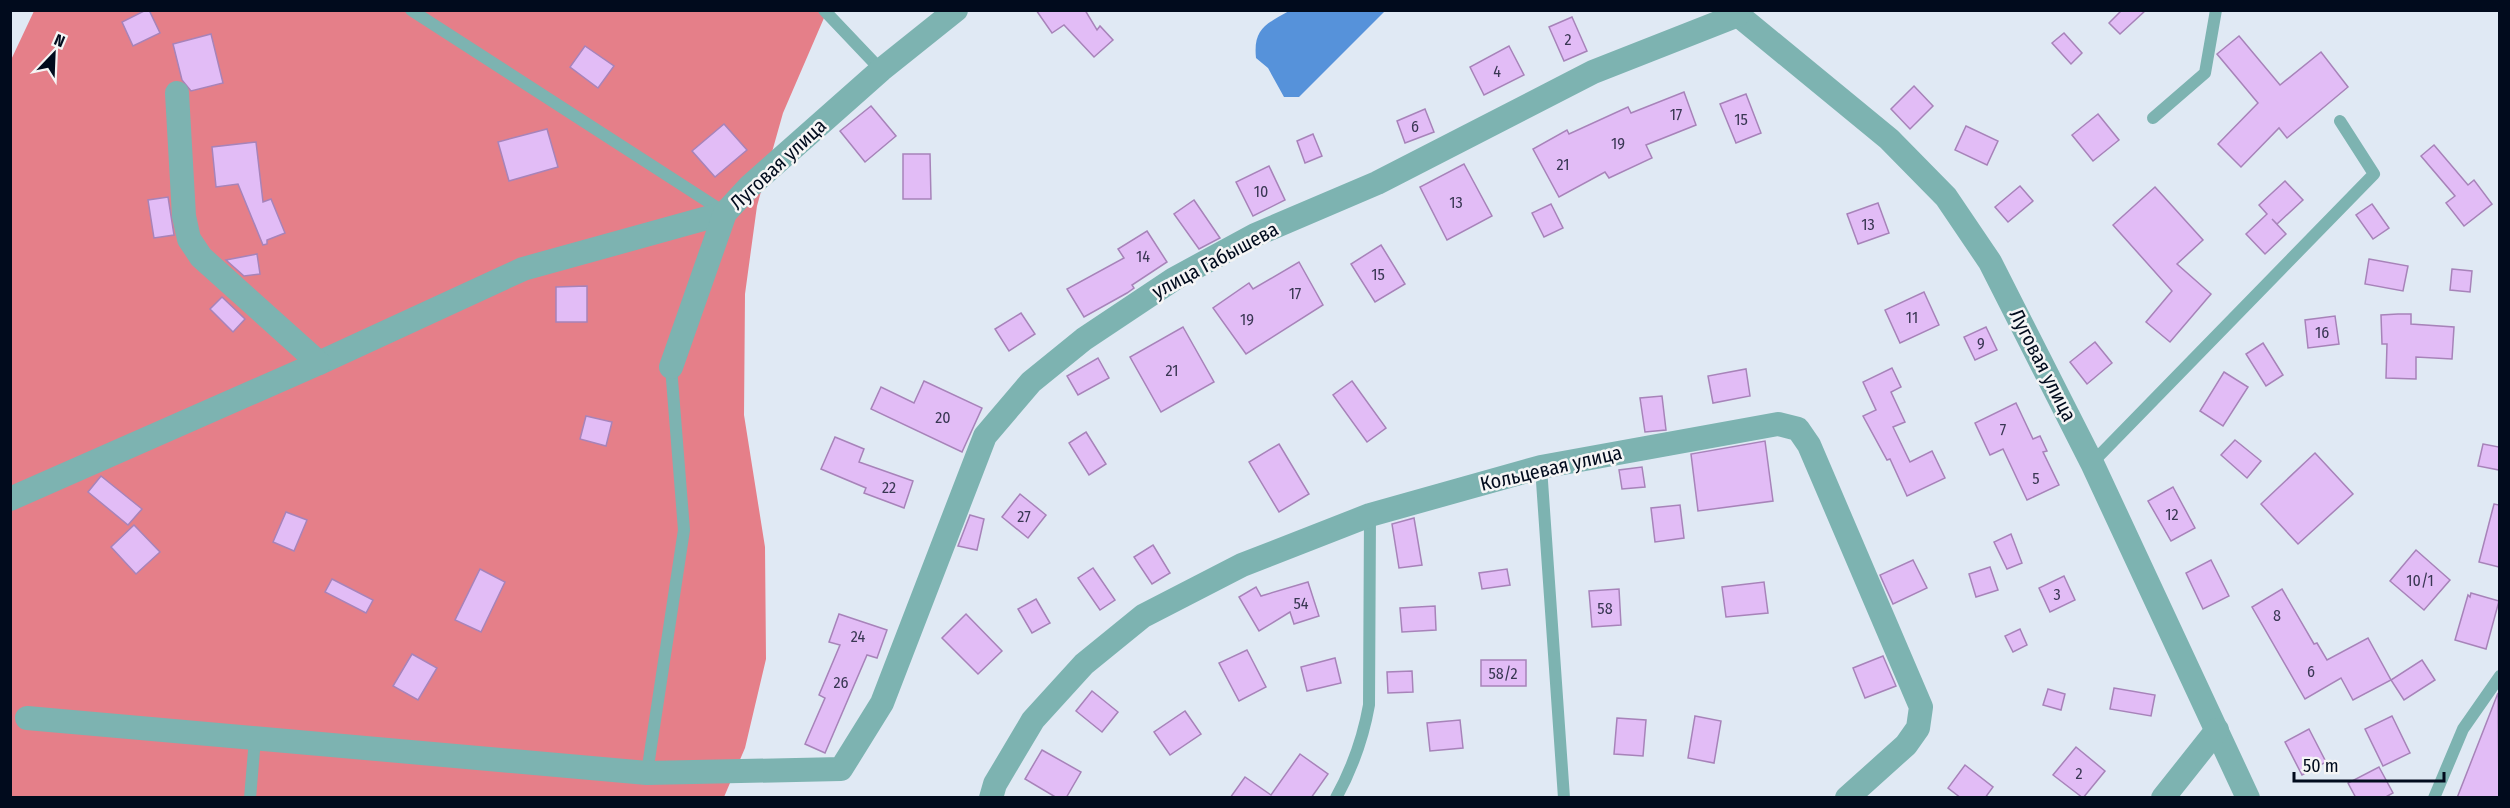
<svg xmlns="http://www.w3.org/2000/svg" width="2510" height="808" font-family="'Fira Sans Condensed',sans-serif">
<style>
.forest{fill:#e57f89}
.water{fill:#5692da}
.building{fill:#e2bcf6;stroke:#a783b9;stroke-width:1.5}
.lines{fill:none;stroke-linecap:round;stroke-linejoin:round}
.lane{stroke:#7db3b1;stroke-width:12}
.street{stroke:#7db3b1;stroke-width:24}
.labels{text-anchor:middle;stroke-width:5;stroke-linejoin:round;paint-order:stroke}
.number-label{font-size:16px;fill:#393753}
.street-label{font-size:20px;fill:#010b1d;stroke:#f5f5f5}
</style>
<rect width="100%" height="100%" fill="#e0e9f4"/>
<path class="forest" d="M34 11H827L783 113 772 152 757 206 745 294 744 415 765 547 766 659 745 748 724 797 11 798 10 62Z"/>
<path class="water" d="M1289 11 1420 10V11L1384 12 1299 97H1284L1268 68 1256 58C1253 29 1266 24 1289 11Z"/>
<g class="building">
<path d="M146 10H149L160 33 133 46 122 22Z"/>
<path d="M1036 10H1085L1097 30 1100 26 1113 40 1094 57 1064 25 1052 33Z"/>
<path d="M2122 10H2146L2120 34 2109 23Z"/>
<path d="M1572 17 1587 51 1564 61 1549 27Z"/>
<path d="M2064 33 2082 53 2071 64 2052 43Z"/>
<path d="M211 34 223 83 191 91 182 80 173 44Z"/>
<path d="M2239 36 2280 85 2321 52 2348 87 2287 138 2279 128 2241 167 2218 144 2258 103 2217 54Z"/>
<path d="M585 46 614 66 598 88 570 67Z"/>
<path d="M1509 46 1524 75 1484 95 1470 67Z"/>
<path d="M1914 86 1933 106 1910 129 1891 109Z"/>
<path d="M1684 92 1696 125 1646 145 1652 158 1609 178 1605 172 1559 197 1533 149 1567 130 1569 134 1628 107 1631 113Z"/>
<path d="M1746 94 1761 133 1736 143 1720 104Z"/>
<path d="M871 106 896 136 865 162 840 131Z"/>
<path d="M1425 109 1434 132 1405 143 1397 121Z"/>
<path d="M2098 114 2119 140 2093 161 2072 135Z"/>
<path d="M724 124 747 150 715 177 692 151Z"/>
<path d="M1966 126 1998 141 1987 165 1955 150Z"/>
<path d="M547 129 558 167 509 181 498 142Z"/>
<path d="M1313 134 1322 156 1305 163 1297 141Z"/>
<path d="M256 142 263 202 271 199 285 233 267 240V244L263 245 238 184 216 187 212 147Z"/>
<path d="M2434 145 2468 185 2474 180 2492 204 2464 226 2446 203 2455 196 2421 156Z"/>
<path d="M903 154H930L931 199H903Z"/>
<path d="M1464 164 1492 216 1447 240 1420 187Z"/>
<path d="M1269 166 1285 200 1253 216 1236 182Z"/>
<path d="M2285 181 2303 200 2277 224 2272 219 2286 234 2265 254 2246 234 2267 214 2259 205Z"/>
<path d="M2020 186 2033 201 2008 222 1995 207Z"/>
<path d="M2155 187 2203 240 2177 264 2211 294 2170 342 2146 322 2172 291 2113 225Z"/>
<path d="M168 197 174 235 154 238 148 200Z"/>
<path d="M1194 200 1220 238 1199 249 1174 214Z"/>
<path d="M1878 203 1889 233 1858 244 1847 214Z"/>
<path d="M1551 204 1563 228 1544 237 1532 213Z"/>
<path d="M2372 204 2389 228 2373 239 2356 215Z"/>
<path d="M1147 231 1167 262 1132 285 1134 288 1127 293 1084 317 1067 289 1124 258 1118 249Z"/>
<path d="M1381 245 1405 284 1375 302 1351 264Z"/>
<path d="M257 254 260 274 244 276 226 260Z"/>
<path d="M2369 259 2408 266 2403 291 2365 284Z"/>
<path d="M1299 262 1323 305 1246 354 1213 308 1249 283 1253 289Z"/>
<path d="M2452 269 2472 271 2470 292 2450 290Z"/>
<path d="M587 286V322H556V287Z"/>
<path d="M1924 292 1939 325 1900 343 1885 310Z"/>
<path d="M222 297 245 319 233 332 210 309Z"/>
<path d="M1021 313 1035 334 1009 351 995 329Z"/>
<path d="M2398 314H2411V324L2454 327 2452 359 2416 357V379L2386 378 2387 344H2382L2381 315Z"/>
<path d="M2335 316 2339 344 2308 348 2305 320Z"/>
<path d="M1183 327 1214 382 1161 412 1130 357Z"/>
<path d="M1986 327 1997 350 1975 360 1964 337Z"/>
<path d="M2095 342 2112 363 2087 384 2070 362Z"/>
<path d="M2263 343 2283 375 2266 386 2246 354Z"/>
<path d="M1098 358 1109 378 1078 395 1067 376Z"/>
<path d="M1892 368 1901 387 1891 392 1905 422 1893 427 1910 462 1932 451 1945 478 1907 496 1890 459 1887 460 1863 416 1876 410 1863 382Z"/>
<path d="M1746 369 1750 396 1713 403 1708 376Z"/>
<path d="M2224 372 2248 387 2223 426 2200 411Z"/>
<path d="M924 381 982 408 962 452 871 409 881 387 914 403Z"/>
<path d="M1352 381 1386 428 1367 442 1333 395Z"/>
<path d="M1662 396 1666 430 1645 432 1640 398Z"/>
<path d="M2016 403 2033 439 2040 436 2047 451 2043 452 2059 485 2027 500 2003 449 1990 455 1975 423Z"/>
<path d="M586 416 612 422 606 446 580 439Z"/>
<path d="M1086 432 1106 464 1089 475 1069 443Z"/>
<path d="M835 437 864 449 859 462 913 481 904 508 864 493 866 488 821 469Z"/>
<path d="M2235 440 2261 461 2247 478 2221 455Z"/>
<path d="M1765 441 1773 501 1698 511 1691 454Z"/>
<path d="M1279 444 1309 494 1279 512 1249 462Z"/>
<path d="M2483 444 2499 447V470L2478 466Z"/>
<path d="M2315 453 2353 494 2298 544 2261 504Z"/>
<path d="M1642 467 1645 487 1622 489 1619 470Z"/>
<path d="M101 476 142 509 128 525 88 492Z"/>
<path d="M2173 487 2195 528 2171 541 2148 501Z"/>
<path d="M1020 494 1046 515 1028 538 1002 517Z"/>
<path d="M2494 504 2499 505V567L2479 562Z"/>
<path d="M1680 505 1684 538 1655 542 1651 508Z"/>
<path d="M286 512 307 520 294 551 273 542Z"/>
<path d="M970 515 984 519 977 550 958 546Z"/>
<path d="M1414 518 1422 565 1399 568 1392 524Z"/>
<path d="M134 525 160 552 136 574 111 547Z"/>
<path d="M2011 534 2022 563 2007 569 1994 542Z"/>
<path d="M1153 545 1170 573 1152 584 1134 557Z"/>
<path d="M2416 550 2450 580 2424 610 2390 581Z"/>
<path d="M1913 560 1927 588 1893 604 1880 575Z"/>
<path d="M2211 560 2229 596 2203 609 2186 573Z"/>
<path d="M1990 567 1998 590 1976 597 1969 574Z"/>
<path d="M1093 568 1115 600 1100 610 1078 578Z"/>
<path d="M480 569 505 582 481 632 455 620Z"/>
<path d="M1507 569 1510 585 1482 589 1479 573Z"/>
<path d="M2064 576 2075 600 2050 612 2039 588Z"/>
<path d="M332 579 373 600 366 613 325 592Z"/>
<path d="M1308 582 1319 616 1294 624 1290 612 1259 631 1239 597 1256 587 1261 596Z"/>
<path d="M1764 582 1768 613 1726 617 1722 587Z"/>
<path d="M1619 589 1621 625 1592 627 1589 591Z"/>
<path d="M2282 589 2314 644 2317 643 2327 660 2368 638 2391 680 2353 700 2341 678 2305 699 2252 607Z"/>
<path d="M2471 593 2499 601 2486 649 2455 640 2468 595 2470 597Z"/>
<path d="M1036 599 1050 623 1032 633 1018 609Z"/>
<path d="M1435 606 1436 630 1402 632 1400 608Z"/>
<path d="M839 614 887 630 877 658 867 655 825 753 805 744 825 698 819 695 840 645 829 642Z"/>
<path d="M966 614 1002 651 978 674 942 638Z"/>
<path d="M2020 629 2027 645 2013 652 2005 636Z"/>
<path d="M1247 650 1266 687 1239 701 1219 663Z"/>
<path d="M412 654 437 668 418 700 393 686Z"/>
<path d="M1883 656 1896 686 1865 698 1853 668Z"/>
<path d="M1335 658 1341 683 1307 691 1301 667Z"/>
<rect x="1481" y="660" width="45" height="26"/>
<path d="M2422 660 2435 680 2404 700 2391 680Z"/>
<path d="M1412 671 1413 692 1388 693 1387 672Z"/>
<path d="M2114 688 2155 695 2151 716 2110 709Z"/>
<path d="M2048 689 2065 694 2061 710 2043 705Z"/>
<path d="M1092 691 1118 712 1102 732 1076 711Z"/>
<path d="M2498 693 2499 798H2457Z"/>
<path d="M1185 711 1201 734 1170 755 1154 732Z"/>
<path d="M1695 716 1721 721 1714 763 1688 758Z"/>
<path d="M2392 716 2410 753 2383 766 2365 729Z"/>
<path d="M1617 718 1646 720 1643 756 1614 754Z"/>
<path d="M1460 720 1463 748 1430 751 1427 723Z"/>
<path d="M2309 729 2326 762 2302 775 2285 742Z"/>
<path d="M2076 747 2105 771 2083 798 2053 775Z"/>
<path d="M1042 750 1081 772 1066 798H1057L1025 779Z"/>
<path d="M1300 754 1328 774 1311 798H1230L1245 777 1271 795Z"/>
<path d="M1965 765 1993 787 1985 798H1961L1948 788Z"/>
<path d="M2379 767 2393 793 2384 798H2356L2348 783Z"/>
</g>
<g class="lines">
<g class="lane">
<path d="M411 10 724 212"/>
<path d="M824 10 881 70"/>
<path d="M2153 118 2205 73 2216 10"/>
<path d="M2092 463 2374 174 2340 121"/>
<path d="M1541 467 1564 798"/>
<path d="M647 773 684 530 671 367"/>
<path d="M250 798 255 739"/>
<path d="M1336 798C1353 767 1363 739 1369 705L1370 515"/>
<path d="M2434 798 2463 729 2500 676"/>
</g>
<g class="street">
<path d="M1732 10 1889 139 1946 197 1990 262 2092 463 2248 798"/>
<path d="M319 363 523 269 725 213"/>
<path d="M671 367 725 213 750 186 881 70 956 10"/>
<path d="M10 499 319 363 201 257 189 239 184 216 177 93"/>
<path d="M27 718 647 773 841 769 882 703 985 436 1031 382 1084 339 1174 279 1255 235 1377 183 1593 72 1738 15"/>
<path d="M991 798 995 784 1033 720 1084 664 1143 616 1242 565 1370 515 1541 467 1778 424 1798 429 1809 445 1921 707 1918 728 1906 745 1847 798"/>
<path d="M2163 798 2217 730"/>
</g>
</g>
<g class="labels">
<g class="number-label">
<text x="1568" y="45">2</text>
<text x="1497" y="77">4</text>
<text x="1676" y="120">17</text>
<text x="1741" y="125">15</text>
<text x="1415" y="132">6</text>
<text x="1618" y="149">19</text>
<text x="1563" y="170">21</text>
<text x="1261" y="197">10</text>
<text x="1456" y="208">13</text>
<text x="1868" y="230">13</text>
<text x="1143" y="262">14</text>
<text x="1378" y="280">15</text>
<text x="1295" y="299">17</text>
<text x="1912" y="323">11</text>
<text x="1247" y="325">19</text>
<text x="2322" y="338">16</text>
<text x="1981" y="349">9</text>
<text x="1172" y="376">21</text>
<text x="943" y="423">20</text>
<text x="2003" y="435">7</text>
<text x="2036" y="484">5</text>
<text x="889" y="493">22</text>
<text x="2172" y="520">12</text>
<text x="1024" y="522">27</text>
<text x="2420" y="586">10/1</text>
<text x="2057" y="600">3</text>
<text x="1301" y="609">54</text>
<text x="1605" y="614">58</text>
<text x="2277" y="621">8</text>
<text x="858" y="642">24</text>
<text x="2311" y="677">6</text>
<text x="1503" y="679">58/2</text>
<text x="841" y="688">26</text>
<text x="2079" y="779">2</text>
</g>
<g class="street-label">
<text transform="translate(778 164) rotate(-43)" y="7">Луговая улица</text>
<text transform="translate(1215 260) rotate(-28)" y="7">улица Габышева</text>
<text transform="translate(2043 365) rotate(63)" y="7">Луговая улица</text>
<text transform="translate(1551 468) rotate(-13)" y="7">Кольцевая улица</text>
</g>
</g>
<rect width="2510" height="808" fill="none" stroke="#010b1d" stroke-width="24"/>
<g transform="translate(54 54) rotate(23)" stroke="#f5f5f5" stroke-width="4.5" paint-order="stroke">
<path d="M0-4.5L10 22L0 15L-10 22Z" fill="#010b1d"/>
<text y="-9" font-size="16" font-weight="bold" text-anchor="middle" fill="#010b1d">N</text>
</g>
<path d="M2294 772v9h150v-9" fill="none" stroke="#010b1d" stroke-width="3"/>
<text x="2303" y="772" font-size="18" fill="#010b1d" stroke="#f5f5f5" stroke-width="4.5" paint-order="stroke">50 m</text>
</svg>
